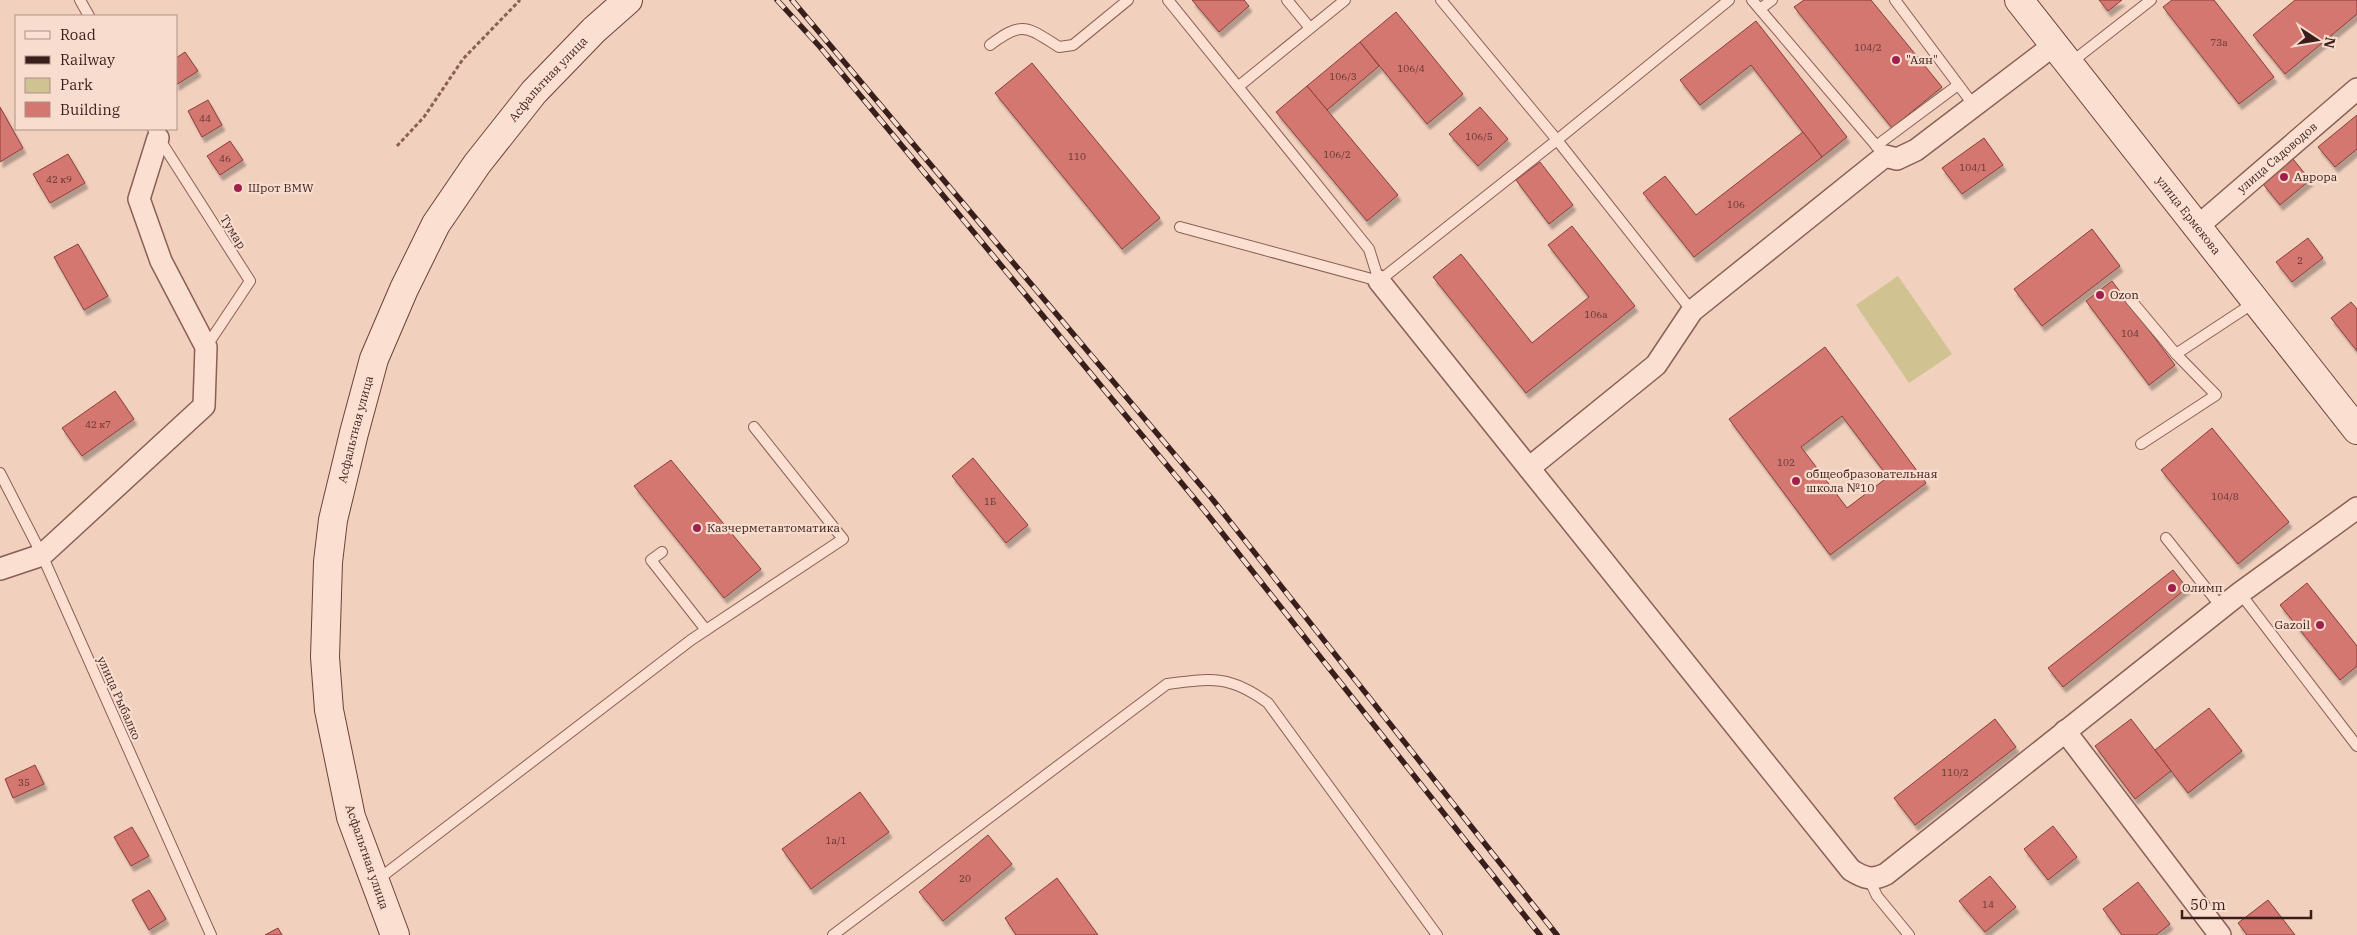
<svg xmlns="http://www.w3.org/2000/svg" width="2357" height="935" font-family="'IBM Plex Serif',serif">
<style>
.green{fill:#d0c291}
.building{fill:#d37770;stroke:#8c3d39;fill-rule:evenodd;filter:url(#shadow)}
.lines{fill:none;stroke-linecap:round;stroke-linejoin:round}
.service-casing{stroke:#8b5f55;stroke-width:12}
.minor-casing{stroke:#8b5f55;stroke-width:24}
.secondary-casing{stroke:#6d4139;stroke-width:30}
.path{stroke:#8b5f55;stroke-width:3;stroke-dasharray:4 2.5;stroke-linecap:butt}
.service{stroke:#fbe0d2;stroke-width:10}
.minor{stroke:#fbe0d2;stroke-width:21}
.secondary{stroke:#fbe0d2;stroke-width:28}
.rail-casing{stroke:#391f1b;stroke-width:5.5}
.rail{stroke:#f8ddce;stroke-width:4;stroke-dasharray:11;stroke-linecap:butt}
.poi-dot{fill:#9f204d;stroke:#f8ddce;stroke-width:2}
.labels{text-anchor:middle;stroke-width:4.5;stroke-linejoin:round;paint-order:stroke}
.number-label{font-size:10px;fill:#603530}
.poi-label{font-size:12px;fill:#391f1b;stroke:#f8ddce;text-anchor:start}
.street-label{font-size:12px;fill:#391f1b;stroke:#f8ddce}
</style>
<defs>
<filter id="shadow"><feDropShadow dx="3" dy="5.5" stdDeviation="1" flood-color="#0004"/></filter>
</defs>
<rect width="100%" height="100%" fill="#f1d0be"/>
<path class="green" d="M1898 276 1952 354 1909 383 1856 305Z"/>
<g class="building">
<path d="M1192 0H1244L1249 6 1219 32Z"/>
<path d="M1804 0H1871L1942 87 1892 128 1794 7Z"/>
<path d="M2099 0H2122L2108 11Z"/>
<path d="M2172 0H2214L2274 77 2239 104 2163 7Z"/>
<path d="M2295 0H2357V14L2285 74 2253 35Z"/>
<path d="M1396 12 1463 94 1427 124 1360 42Z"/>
<path d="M1756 21 1847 137 1822 157 1751 65 1700 105 1680 80Z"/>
<path d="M1360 42 1379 66 1327 110 1307 86Z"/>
<path d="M185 52 198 71 176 85V58Z"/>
<path d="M1032 63 1160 218 1122 249 995 93Z"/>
<path d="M1307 86 1398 195 1367 221 1276 112Z"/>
<path d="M208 100 222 125 202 137 188 111Z"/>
<path d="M0 107 23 148 0 162Z"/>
<path d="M1480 107 1508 139 1478 166 1449 134Z"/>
<path d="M2357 115V149L2335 167 2318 147Z"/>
<path d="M1803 132 1822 157 1694 257 1643 193 1665 176 1696 215Z"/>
<path d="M1984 138 2003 165 1962 194 1942 168Z"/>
<path d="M230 141 243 160 220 175 207 156Z"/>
<path d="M68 154 85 183 50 203 33 174Z"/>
<path d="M2293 159 2310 180 2280 205 2263 184Z"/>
<path d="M1540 162 1573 205 1549 224 1516 180Z"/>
<path d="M1572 226 1635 306 1526 393 1433 277 1461 254 1532 343 1589 297 1548 245Z"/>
<path d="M2092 229 2120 266 2042 326 2014 289Z"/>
<path d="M2308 238 2323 258 2292 282 2276 262Z"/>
<path d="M78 244 108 296 84 310 54 257Z"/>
<path d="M2112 281 2175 365 2149 385 2086 301Z"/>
<path d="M2351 302 2357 309V351L2331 318Z"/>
<path d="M1825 347 1926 483 1830 555 1729 419ZM1842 416 1888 477 1847 508 1801 447Z"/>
<path d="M115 391 134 419 82 456 62 428Z"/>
<path d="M2212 428 2289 522 2238 564 2161 470Z"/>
<path d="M973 458 1028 525 1006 543 952 476Z"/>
<path d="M671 460 761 569 724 598 634 486Z"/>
<path d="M2173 570 2187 588 2063 687 2048 668Z"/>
<path d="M2307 583 2357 646V666L2340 680 2280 605Z"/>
<path d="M2209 708 2242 751 2188 793 2155 750Z"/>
<path d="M1995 719 2016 747 1915 825 1894 798Z"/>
<path d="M2131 719 2171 771 2135 799 2095 746Z"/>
<path d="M35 765 44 784 13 798 5 779Z"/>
<path d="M860 792 889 832 811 889 782 849Z"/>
<path d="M2053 826 2077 857 2048 880 2024 849Z"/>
<path d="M132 827 149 856 131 866 114 837Z"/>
<path d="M988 835 1012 864 943 921 919 892Z"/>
<path d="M1990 876 2016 907 1985 932 1959 901Z"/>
<path d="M1057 878 1098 935H1016L1005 918Z"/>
<path d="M2138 882 2170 924 2156 935H2122L2103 909Z"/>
<path d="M149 890 166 919 149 930 132 900Z"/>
<path d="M2268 900 2295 935H2247L2238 923Z"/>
<path d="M278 928 282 935H265Z"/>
</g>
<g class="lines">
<defs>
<g id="service">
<path d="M80 0 89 16"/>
<path d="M1168 0 1369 249 1379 281"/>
<path d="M1287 0 1310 28"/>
<path d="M1441 0 1557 140 1692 311"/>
<path d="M1752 0 1885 156"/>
<path d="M1895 0 1975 107"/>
<path d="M1760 9 1772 0"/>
<path d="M990 45C1023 20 1027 27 1059 47L1073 45 1128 0"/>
<path d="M2069 64 2151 0"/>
<path d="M1239 86 1345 0"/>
<path d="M153 129 250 281 206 347"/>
<path d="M1876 146 1958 85"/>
<path d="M1180 227 1379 281"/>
<path d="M1379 281 1557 140 1729 0"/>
<path d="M2130 299 2176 354 2255 302"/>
<path d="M2141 444 2216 395 2176 354"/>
<path d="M0 473 42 555 211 935"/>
<path d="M2166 538 2222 608"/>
<path d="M662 552 651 560 706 630"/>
<path d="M2240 593 2357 746"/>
<path d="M1869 879 1877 896 1909 935"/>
<path d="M376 881 691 640 843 539 754 427"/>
<path d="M833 935 1167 684C1212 678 1230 675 1268 703L1437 935"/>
</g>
<g id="minor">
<path id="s1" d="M2197 227 2357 89"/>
<path d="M1379 281 1851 870C1864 878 1872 881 1886 874L2240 593 2357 508"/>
<path d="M1529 468 1656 365 1692 311 1885 156 1897 159 1916 150 2054 45"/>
<path d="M0 569 42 555 204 406 206 347 161 261 139 199 158 138"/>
<path d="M2065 731 2220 935"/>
</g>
<g id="secondary">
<path id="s2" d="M2019 0 2357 430"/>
<path id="s3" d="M395 935 351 817 329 710 325 657 328 562 333 520 354 433 374 359 404 289 436 224 477 164 534 92 594 30 628 0"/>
</g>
</defs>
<use href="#service" class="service-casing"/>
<use href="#minor" class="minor-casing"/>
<use href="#secondary" class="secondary-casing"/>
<path class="path" d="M397 146 424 117 463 59 520 0"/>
<use href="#service" class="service"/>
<use href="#minor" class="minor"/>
<use href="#secondary" class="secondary"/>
<defs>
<g id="rail">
<path d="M777 0 820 47 1204 510 1540 935"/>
<path d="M792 0 1213 500 1557 935"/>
</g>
</defs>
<use href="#rail" class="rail-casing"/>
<use href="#rail" class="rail"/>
</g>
<g class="poi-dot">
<circle cx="1896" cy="60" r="5"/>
<circle cx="2284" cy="177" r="5"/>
<circle cx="238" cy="188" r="5"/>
<circle cx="2100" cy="295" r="5"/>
<circle cx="1796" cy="481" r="5"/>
<circle cx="697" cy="528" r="5"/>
<circle cx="2172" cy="588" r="5"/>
<circle cx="2320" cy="625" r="5"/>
</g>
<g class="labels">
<g class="number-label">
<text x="2219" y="46">73а</text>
<text x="1868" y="51">104/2</text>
<text x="1411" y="72">106/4</text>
<text x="1343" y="80">106/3</text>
<text x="205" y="122">44</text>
<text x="1479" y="140">106/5</text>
<text x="1337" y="158">106/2</text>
<text x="1077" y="160">110</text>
<text x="225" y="162">46</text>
<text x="1973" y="171">104/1</text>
<text x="59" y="183">42 к9</text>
<text x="1736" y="208">106</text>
<text x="2300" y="264">2</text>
<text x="1596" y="318">106а</text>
<text x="2130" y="337">104</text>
<text x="98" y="428">42 к7</text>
<text x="1786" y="466">102</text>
<text x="2225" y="500">104/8</text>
<text x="990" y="505">1Б</text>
<text x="1955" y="776">110/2</text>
<text x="24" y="786">35</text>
<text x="836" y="844">1а/1</text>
<text x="965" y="882">20</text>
<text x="1988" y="908">14</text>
</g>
<g class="poi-label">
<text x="1906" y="64">"Аян"</text>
<text x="2294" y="181">Аврора</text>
<text x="248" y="192">Шрот BMW</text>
<text x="2110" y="299">Ozon</text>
<text x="1806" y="478">общеобразовательная<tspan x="1806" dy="14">школа №10</tspan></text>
<text x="707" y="532">Казчерметавтоматика</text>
<text x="2182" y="592">Олимп</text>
<text x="2310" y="629" text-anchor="end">Gazoil</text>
</g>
<g class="street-label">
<text dy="4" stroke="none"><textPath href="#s3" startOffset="924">Асфальтная улица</textPath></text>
<text dy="4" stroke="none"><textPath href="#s1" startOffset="106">улица Садоводов</textPath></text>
<text dy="4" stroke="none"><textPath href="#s2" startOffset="274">улица Ермекова</textPath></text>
<text transform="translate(233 232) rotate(58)" y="4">Тумар</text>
<text dy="4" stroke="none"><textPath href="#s3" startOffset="519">Асфальтная улица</textPath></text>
<text transform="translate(119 698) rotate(66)" y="4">улица Рыбалко</text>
<text transform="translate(367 857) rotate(71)" y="4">Асфальтная улица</text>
</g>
</g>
<rect x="15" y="15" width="162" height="115" fill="#f8ddce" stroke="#ac9186"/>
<rect x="25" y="31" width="25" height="8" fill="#fbe0d2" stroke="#ac9186"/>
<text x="60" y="40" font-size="15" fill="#391f1b">Road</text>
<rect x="25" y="56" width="25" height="8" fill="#391f1b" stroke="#ac9186"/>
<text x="60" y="65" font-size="15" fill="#391f1b">Railway</text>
<rect x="25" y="78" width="25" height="15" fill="#d0c291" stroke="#ac9186"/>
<text x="60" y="90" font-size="15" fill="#391f1b">Park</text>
<rect x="25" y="102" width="25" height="15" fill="#d37770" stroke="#ac9186"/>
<text x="60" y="115" font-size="15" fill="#391f1b">Building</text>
<g transform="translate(2317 40) rotate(102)" stroke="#f8ddce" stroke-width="4" paint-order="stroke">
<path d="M0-4L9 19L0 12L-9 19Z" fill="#391f1b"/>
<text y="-8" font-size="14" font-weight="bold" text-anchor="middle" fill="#391f1b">N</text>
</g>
<path d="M2182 910v8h129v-8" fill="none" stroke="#391f1b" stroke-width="2.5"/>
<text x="2190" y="910" font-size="15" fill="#391f1b" stroke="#f8ddce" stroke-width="4" paint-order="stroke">50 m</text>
</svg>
